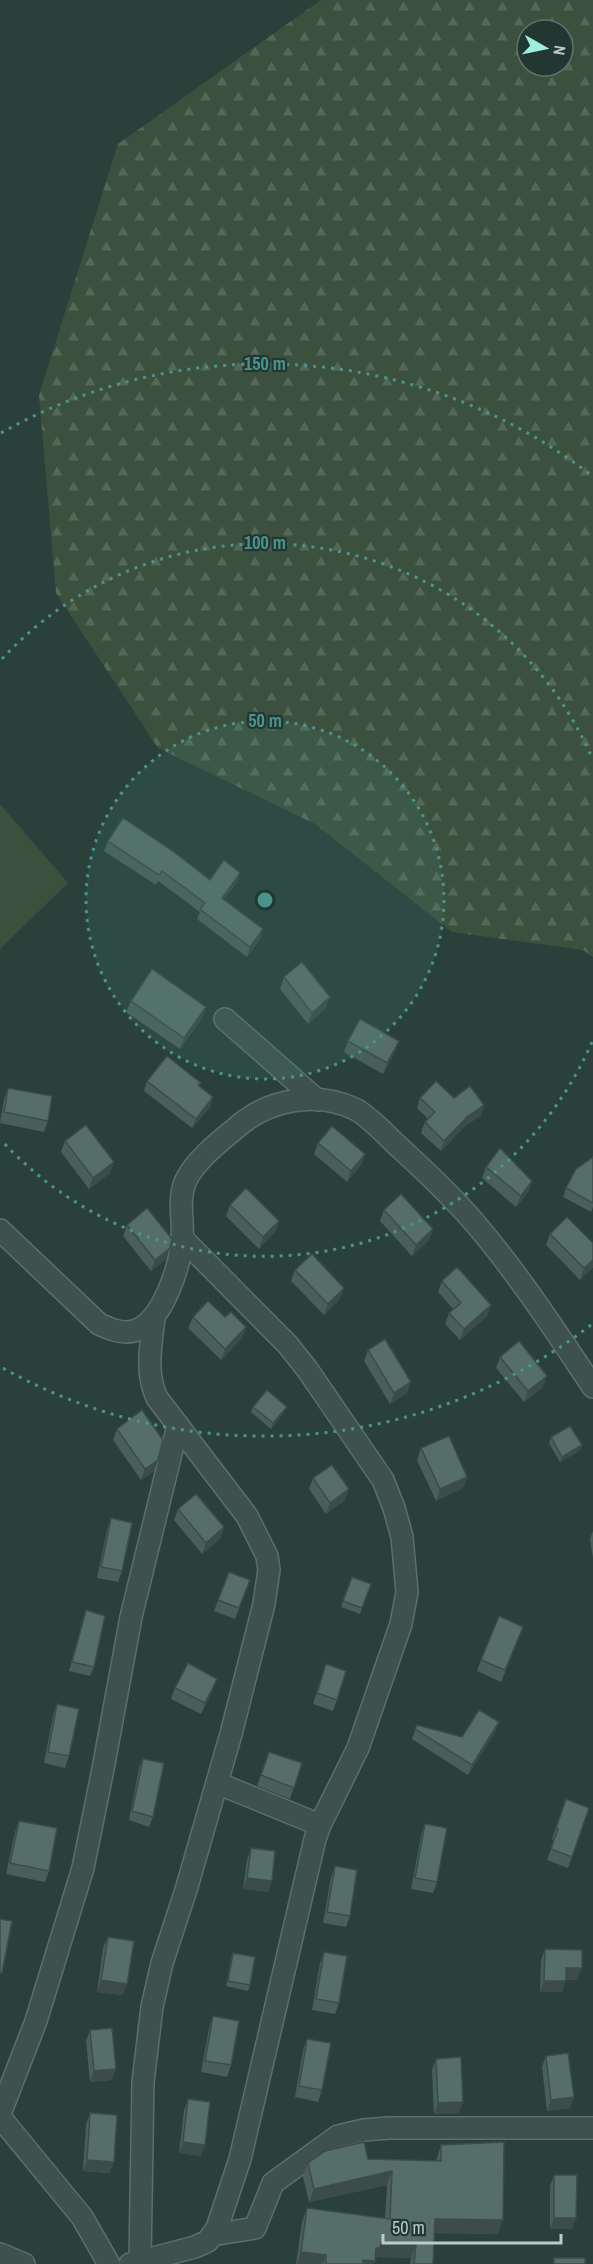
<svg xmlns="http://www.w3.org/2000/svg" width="593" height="2264" font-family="'Archivo Narrow',sans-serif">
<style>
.forest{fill:url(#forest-firs);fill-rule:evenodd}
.park{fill:#3b503d}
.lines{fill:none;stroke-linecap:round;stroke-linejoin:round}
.minor-casing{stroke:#5c6f6a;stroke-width:24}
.minor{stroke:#3e514c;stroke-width:21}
.wall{fill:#495f59}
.shaded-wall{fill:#3c4d49}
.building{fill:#556e68;stroke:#3c4d49;stroke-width:1.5}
.ring{fill:none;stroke:#4b948d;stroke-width:3;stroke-dasharray:3 6}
.centre{fill:#4b948d;stroke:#223731;stroke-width:3}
.ring-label{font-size:18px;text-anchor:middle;font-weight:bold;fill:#4b948d;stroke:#223731;stroke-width:4.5;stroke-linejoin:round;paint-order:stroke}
</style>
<defs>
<pattern id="forest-firs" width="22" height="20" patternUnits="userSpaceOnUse" patternTransform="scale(1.5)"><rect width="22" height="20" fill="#3b503d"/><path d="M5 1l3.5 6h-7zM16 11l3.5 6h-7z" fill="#556858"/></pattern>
</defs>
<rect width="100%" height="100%" fill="#2a413b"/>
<path class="forest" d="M321 0H593V957L583 950 452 932 315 824 158 748 56 593 39 395 118 144ZM527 30H563V66H527Z"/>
<path class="park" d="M0 804 68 883 0 949Z"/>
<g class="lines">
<defs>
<g id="minor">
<path d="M225 1019 317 1100"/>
<path d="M0 1230 99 1324C110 1329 121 1334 134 1331 163 1322 180 1266 182 1239 184 1219 177 1200 186 1180 196 1160 219 1142 236 1128 267 1100 316 1090 355 1109 369 1116 387 1136 399 1147 423 1169 446 1191 467 1214 514 1267 554 1329 593 1387"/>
<path d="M217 1783 320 1825"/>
<path d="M0 2114 36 2021 83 1868 103 1769 131 1617 178 1425"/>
<path d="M0 2117 82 2217 109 2264"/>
<path d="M212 2235 255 2228 273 2183 338 2136 364 2130 389 2128H593"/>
<path d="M0 2254 24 2264"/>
<path d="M140 2260 143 2082 152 2007 162 1963 186 1890 231 1734 264 1604 269 1570 267 1556 247 1516 157 1398C145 1373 151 1345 154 1318"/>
<path d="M130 2264 195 2247 208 2241 217 2228 240 2159 315 1839 320 1825 358 1748 401 1624 407 1592 402 1537 394 1508 383 1480 307 1369 288 1345 182 1238"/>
</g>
</defs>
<use href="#minor" class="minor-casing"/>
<use href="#minor" class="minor"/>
</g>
<g class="wall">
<path d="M108 841 210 880 237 882 224 899 263 929 260 939 247 957 197 919 200 912 158 881 156 885 104 851Z"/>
<path d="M284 977 326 1008 308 1024 280 989Z"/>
<path d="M131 1001 202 1018 180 1049 126 1012Z"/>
<path d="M348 1041H399L395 1052 383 1074 344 1052Z"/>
<path d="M147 1081 201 1083 199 1086 210 1107 192 1128 144 1091Z"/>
<path d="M8 1088 48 1121 44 1132 0 1123 4 1099Z"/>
<path d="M420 1098H454L484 1105 481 1115 464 1127 441 1151 421 1133 425 1122 428 1119 417 1108Z"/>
<path d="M65 1141 114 1162 110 1173 89 1189 61 1152Z"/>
<path d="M318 1143 365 1154 361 1165 347 1182 314 1154Z"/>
<path d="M593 1157V1207L591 1212 563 1197 566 1188Z"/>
<path d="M486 1167 532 1181 528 1192 516 1207 482 1178Z"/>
<path d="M230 1205 279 1221 275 1232 259 1249 226 1216Z"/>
<path d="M384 1210 433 1229 429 1240 412 1256 380 1221Z"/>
<path d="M127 1225 166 1259 151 1271 123 1236Z"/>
<path d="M550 1234 593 1243V1267L580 1280 546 1245Z"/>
<path d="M295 1270 340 1299 324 1315 291 1281Z"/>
<path d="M442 1281 491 1305 487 1316 460 1340 445 1324 449 1313 453 1309 438 1292Z"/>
<path d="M193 1317H225L246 1327 242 1338 221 1360 188 1328Z"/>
<path d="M368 1350 411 1382 407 1393 390 1404 364 1361Z"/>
<path d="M500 1357 543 1387 524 1402 496 1368Z"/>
<path d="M253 1407 284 1412 271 1429 251 1412Z"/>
<path d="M117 1429 158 1460 154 1471 141 1480 113 1440Z"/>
<path d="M551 1437 582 1445 579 1451 560 1462 549 1443Z"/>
<path d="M421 1448 467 1477 463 1488 436 1501 417 1460Z"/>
<path d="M313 1478 345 1500 326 1514 309 1489Z"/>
<path d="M178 1509 224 1527 220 1539 202 1554 174 1520Z"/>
<path d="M111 1518 122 1571 118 1582 97 1578 107 1530Z"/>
<path d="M593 1531V1558L590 1539Z"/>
<path d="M229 1572 250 1580 235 1619 214 1611Z"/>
<path d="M352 1577 371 1584 360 1614 341 1607Z"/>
<path d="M86 1610 94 1667 90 1676 69 1671Z"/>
<path d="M519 1638 501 1682 477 1671 481 1660Z"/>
<path d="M326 1664 337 1700 333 1711 313 1704Z"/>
<path d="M175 1688 213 1690 201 1714 171 1699Z"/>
<path d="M57 1704 69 1756 65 1768 44 1763 53 1716Z"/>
<path d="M499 1722 495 1732 468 1775 412 1739 417 1725 462 1737Z"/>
<path d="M269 1752 302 1763 290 1799 257 1786Z"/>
<path d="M143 1759 153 1817 149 1827 129 1820 139 1768Z"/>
<path d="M566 1799 589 1808 568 1868 547 1860 554 1840 552 1839Z"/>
<path d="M19 1821 49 1871 45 1882 6 1874 15 1832Z"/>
<path d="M425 1824 437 1882 433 1893 411 1889 421 1836Z"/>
<path d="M251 1848 268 1892 243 1889 247 1860Z"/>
<path d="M335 1866 350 1916 346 1927 323 1923 331 1877Z"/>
<path d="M108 1937 123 1995 97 1992 103 1948Z"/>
<path d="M545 1949 577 1980 566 1979 562 1992H540L541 1960Z"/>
<path d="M324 1952 339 2003 335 2014 312 2010 320 1963Z"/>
<path d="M233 1953 250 1985 248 1991 226 1986 231 1959Z"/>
<path d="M213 2016 231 2065 227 2077 201 2072 209 2028Z"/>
<path d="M90 2030 112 2080 90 2082 86 2041Z"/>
<path d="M307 2039 322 2090 318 2102 295 2097 303 2050Z"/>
<path d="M546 2056 574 2097 570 2108 547 2111 542 2067Z"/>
<path d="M436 2059 459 2113 434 2114 432 2070Z"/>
<path d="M188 2099 201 2156 179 2153 184 2111Z"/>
<path d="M90 2113 114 2162 109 2173 83 2171 86 2125Z"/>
<path d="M441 2145 498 2234 434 2233 433 2264H410L411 2258 377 2257 374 2264H296L302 2222 307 2208 385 2218 387 2185 309 2202 303 2177 308 2163 368 2159 436 2161Z"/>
<path d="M554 2175 572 2229H550V2186Z"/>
</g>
<g class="shaded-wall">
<path d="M240 873 237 882 218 907 222 898Z"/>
<path d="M263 929 260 939 247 957 250 947Z"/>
<path d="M330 997 326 1008 308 1024 312 1013Z"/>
<path d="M206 1007 202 1018 180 1049 184 1038Z"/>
<path d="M399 1041 395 1052 383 1074 387 1063Z"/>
<path d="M213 1097 210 1107 192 1128 196 1119Z"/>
<path d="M484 1105 481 1115 464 1127 441 1151 444 1141 467 1117Z"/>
<path d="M365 1154 361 1165 347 1182 351 1171Z"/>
<path d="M114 1162 110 1173 89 1189 93 1178Z"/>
<path d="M532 1181 528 1192 516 1207 521 1196Z"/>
<path d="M279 1221 275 1232 259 1249 263 1237Z"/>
<path d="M433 1229 429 1240 412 1256 416 1245Z"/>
<path d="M170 1248 166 1259 151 1271 155 1260Z"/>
<path d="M593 1260V1267L580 1280 584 1268Z"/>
<path d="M344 1288 340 1299 324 1315 328 1304Z"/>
<path d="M491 1305 487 1316 460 1340 464 1329Z"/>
<path d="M246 1327 242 1338 221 1360 225 1349Z"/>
<path d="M547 1376 543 1387 524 1402 528 1391Z"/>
<path d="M411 1382 407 1393 390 1404 394 1393Z"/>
<path d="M287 1407 284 1412 271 1429 273 1423Z"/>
<path d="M582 1445 579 1451 560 1462 562 1457Z"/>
<path d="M158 1460 154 1471 141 1480 145 1469Z"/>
<path d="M467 1477 463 1488 436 1501 440 1489Z"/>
<path d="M349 1489 345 1500 326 1514 330 1503Z"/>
<path d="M224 1527 220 1539 202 1554 206 1543Z"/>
<path d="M217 1679 213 1690 201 1714 205 1703Z"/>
<path d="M499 1722 495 1732 468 1775 472 1765Z"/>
<path d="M247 1878 272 1881 268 1892 243 1889Z"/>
<path d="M566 1968H582L577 1980 562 1979Z"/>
<path d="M101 1980 127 1984 123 1995 97 1992Z"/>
<path d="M544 1981H566L562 1992H540Z"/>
<path d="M116 2069 112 2080 90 2082 94 2071Z"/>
<path d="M574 2097 570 2108 547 2111 551 2100Z"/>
<path d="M463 2102 459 2113 434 2114 438 2103Z"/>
<path d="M183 2142 205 2145 201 2156 179 2153Z"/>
<path d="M87 2160 114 2162 109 2173 83 2171Z"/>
<path d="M392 2171 387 2185 309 2202 314 2189Z"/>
<path d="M554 2218H576L572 2229H550Z"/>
<path d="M435 2219 503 2220 498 2234 430 2233Z"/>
<path d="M381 2243 416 2244 411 2258 377 2257 374 2264H361L363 2260Z"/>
<path d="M301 2252 326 2255 323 2264H297Z"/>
</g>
<g class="building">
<path d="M123 818 174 852 210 880 224 860 240 873 222 898 263 929 250 947 200 909 205 903 162 871 159 875 108 841Z"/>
<path d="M302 962 330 997 312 1013 284 977Z"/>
<path d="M152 969 206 1007 184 1038 131 1001Z"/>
<path d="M360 1019 399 1041 387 1063 348 1041Z"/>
<path d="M167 1056 201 1083 198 1085 213 1097 196 1119 147 1081Z"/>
<path d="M436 1081 454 1098 470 1086 484 1105 467 1117 444 1141 425 1122 435 1112 420 1098Z"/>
<path d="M8 1088 52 1096 48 1121 4 1112Z"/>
<path d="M86 1125 114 1162 93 1178 65 1141Z"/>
<path d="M332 1126 365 1154 351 1171 318 1143Z"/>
<path d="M500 1148 532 1181 521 1196 486 1167Z"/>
<path d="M593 1157V1203L566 1188 576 1169Z"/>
<path d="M246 1188 279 1221 263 1237 230 1205Z"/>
<path d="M401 1194 433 1229 416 1245 384 1210Z"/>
<path d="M147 1208 172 1239 170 1248 155 1260 127 1225Z"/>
<path d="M567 1217 593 1243V1260L584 1268 550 1234Z"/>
<path d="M312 1254 344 1288 328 1304 295 1270Z"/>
<path d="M457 1267 491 1305 464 1329 449 1313 461 1303 442 1281Z"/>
<path d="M208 1301 225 1317 231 1312 246 1327 225 1349 193 1317Z"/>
<path d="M385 1339 411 1382 394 1393 368 1350Z"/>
<path d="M519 1341 547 1376 528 1391 500 1357Z"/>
<path d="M267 1390 287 1407 273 1423 253 1407Z"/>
<path d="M142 1410 163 1440 158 1460 145 1469 117 1429Z"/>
<path d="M570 1426 582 1445 562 1457 551 1437Z"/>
<path d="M449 1436 467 1477 440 1489 421 1448Z"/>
<path d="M332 1465 349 1489 330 1503 313 1478Z"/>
<path d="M196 1494 224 1527 206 1543 178 1509Z"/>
<path d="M111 1518 132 1523 122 1571 101 1567Z"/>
<path d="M229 1572 250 1580 239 1608 218 1600Z"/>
<path d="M352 1577 371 1584 362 1608 343 1601Z"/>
<path d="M86 1610 105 1616 94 1667 72 1662Z"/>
<path d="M499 1616 523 1627 505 1670 481 1660Z"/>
<path d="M188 1663 217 1679 205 1703 175 1688Z"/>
<path d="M326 1664 346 1671 337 1700 317 1693Z"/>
<path d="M57 1704 79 1709 69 1756 48 1752Z"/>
<path d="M479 1710 499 1722 472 1765 415 1729 417 1725 462 1737Z"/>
<path d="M269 1752 302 1763 294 1788 261 1775Z"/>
<path d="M143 1759 164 1763 153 1817 132 1811Z"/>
<path d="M566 1799 589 1808 572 1857 551 1849 558 1829 556 1828Z"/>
<path d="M19 1821 57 1828 49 1871 10 1863Z"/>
<path d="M425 1824 447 1828 437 1882 415 1878Z"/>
<path d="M251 1848 275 1851 272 1881 247 1878Z"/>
<path d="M335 1866 357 1870 350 1916 327 1912Z"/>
<path d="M0 1919 12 1921 2 1973H0Z"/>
<path d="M108 1937 134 1941 127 1984 101 1980Z"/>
<path d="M545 1949 582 1950V1968H566V1981H544Z"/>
<path d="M324 1952 347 1956 339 2003 316 1999Z"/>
<path d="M233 1953 255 1957 250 1985 228 1981Z"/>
<path d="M213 2016 239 2021 231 2065 205 2061Z"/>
<path d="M112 2028 116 2069 94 2071 90 2030Z"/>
<path d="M307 2039 331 2043 322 2090 299 2086Z"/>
<path d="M568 2053 574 2097 551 2100 546 2056Z"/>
<path d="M461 2057 463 2102 438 2103 436 2059Z"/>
<path d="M188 2099 210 2102 205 2145 183 2142Z"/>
<path d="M90 2113 117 2115 114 2162 87 2160Z"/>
<path d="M364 2142 368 2159 441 2161V2145L504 2142 503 2220 435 2219 433 2264H414L416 2244 381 2243 380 2248H376L375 2261 363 2260V2264H326V2255L301 2252 307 2208 390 2219 392 2171 314 2189 308 2163 325 2151Z"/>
<path d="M554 2175H577L576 2218H554Z"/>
<rect x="554" y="2258" width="31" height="6"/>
</g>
<circle cx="265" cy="900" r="179" fill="#4b948d" fill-opacity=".12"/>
<g class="ring">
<circle cx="265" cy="900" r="179"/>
<path d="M592 1042A357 357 0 0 1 2 1141M2 659A357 357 0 0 1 592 758"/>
<path d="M591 1325A536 536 0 0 1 1 1367M1 433A536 536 0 0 1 591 475"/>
</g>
<circle cx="265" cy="900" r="9" class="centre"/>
<g class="ring-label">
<text x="265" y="370">150 m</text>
<text x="265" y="549">100 m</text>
<text x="265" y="727">50 m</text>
</g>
<g transform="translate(545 48) rotate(99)"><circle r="28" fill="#223731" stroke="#5f726d" stroke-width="1.5"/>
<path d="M0-4.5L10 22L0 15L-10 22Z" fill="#9bf0dc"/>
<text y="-9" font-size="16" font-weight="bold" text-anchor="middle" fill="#bbcbc7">N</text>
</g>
<path d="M383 2234v9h178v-9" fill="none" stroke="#bbcbc7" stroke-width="3"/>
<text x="392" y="2234" font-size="18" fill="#bbcbc7" stroke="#223731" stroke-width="4.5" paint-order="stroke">50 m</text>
</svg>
